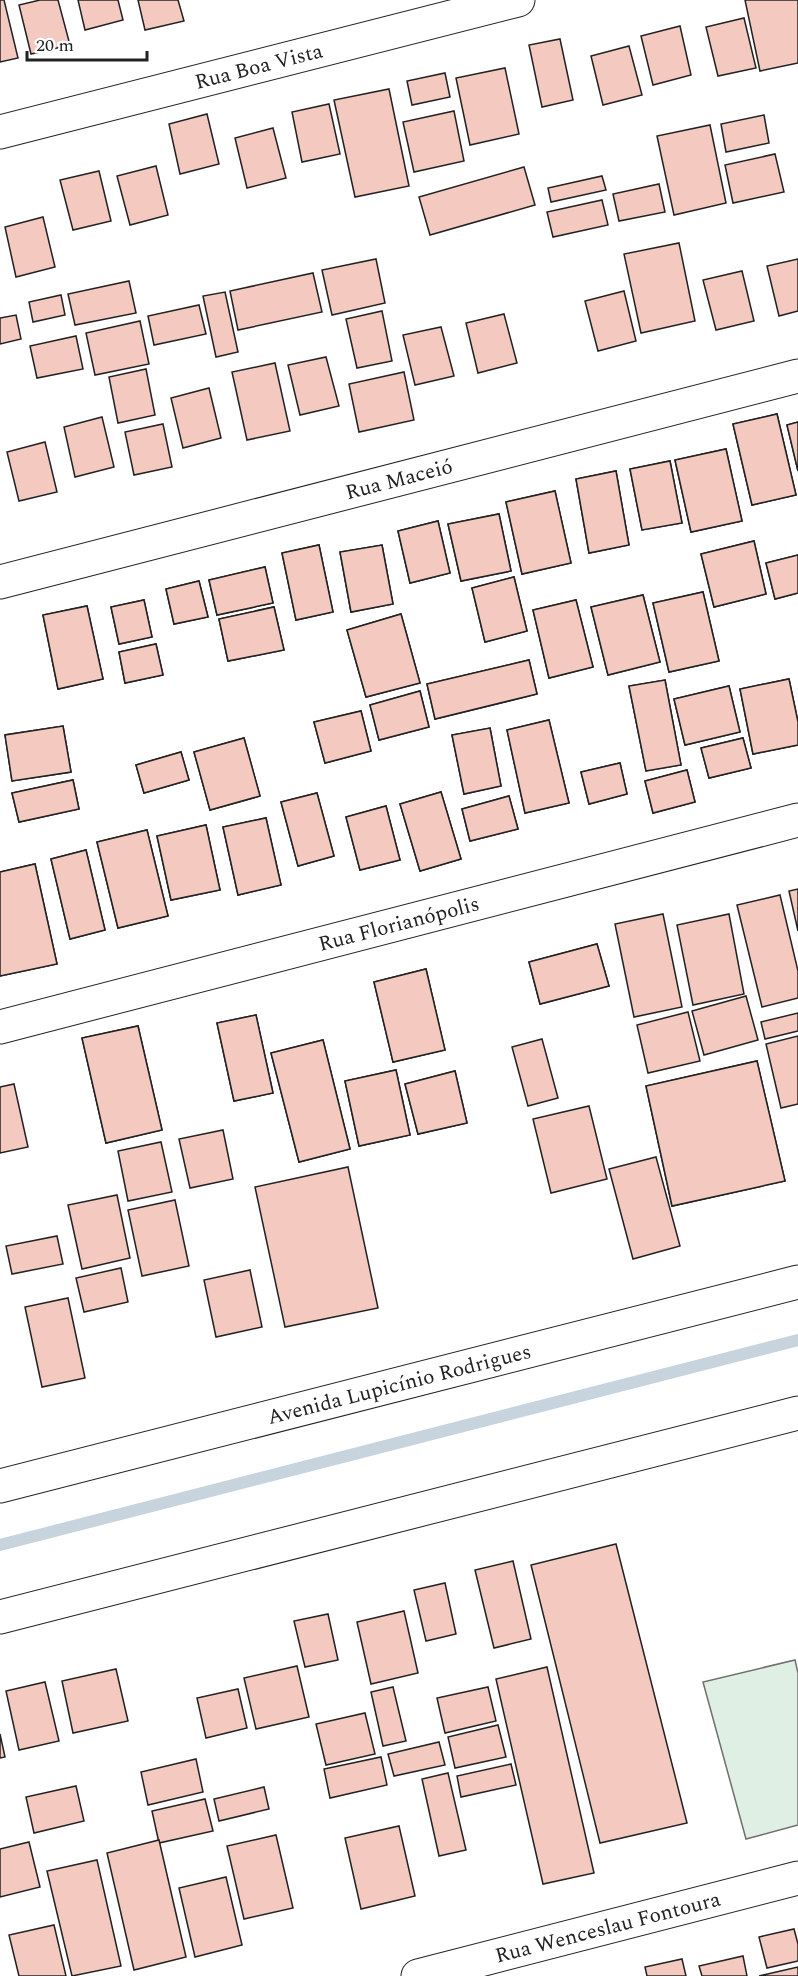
<svg xmlns="http://www.w3.org/2000/svg" width="798" height="1976" font-family="Spectral,serif">
<style>
.green{fill:#e0efe3;stroke:#6f6f6f;stroke-width:1.5}
.lines{fill:none;stroke-linecap:round;stroke-linejoin:round}
.stream{stroke:#c7d3dd;stroke-width:12}
.building{fill:#f3c9c0;stroke:#222;stroke-width:1.5}
.street-casing{stroke:#222;stroke-width:35}
.secondary-casing{stroke:#222;stroke-width:35}
.street{stroke:#fff;stroke-width:33}
.secondary{stroke:#fff;stroke-width:33}
.labels{text-anchor:middle;stroke-width:4.5;stroke-linejoin:round;paint-order:stroke}
.street-label{font-size:21px;fill:#222;stroke:#fff}
</style>
<rect width="100%" height="100%" fill="#fff"/>
<path class="green" d="M795 1660 798 1673V1825L746 1839 703 1682Z"/>
<g class="lines">
<path class="stream" d="M0 1545 798 1340"/>
</g>
<g class="building">
<path d="M0 0H4L18 58 0 62Z"/>
<path d="M40 0H58L70 45 31 54 19 5Z"/>
<path d="M78 0H118L123 20 85 30Z"/>
<path d="M138 0H178L184 21 145 30Z"/>
<path d="M745 0H798V63L760 71Z"/>
<path d="M744 18 756 68 718 76 706 27Z"/>
<path d="M680 26 691 75 653 85 641 36Z"/>
<path d="M560 39 573 100 542 107 529 45Z"/>
<path d="M629 46 642 95 603 105 591 56Z"/>
<path d="M505 68 519 134 470 145 456 78Z"/>
<path d="M445 73 450 97 412 105 407 81Z"/>
<path d="M389 89 409 186 355 197 334 100Z"/>
<path d="M329 104 340 154 302 162 292 112Z"/>
<path d="M454 111 464 161 414 172 403 122Z"/>
<path d="M207 114 219 164 180 174 169 124Z"/>
<path d="M764 115 769 143 726 152 721 124Z"/>
<path d="M710 125 726 203 674 215 657 136Z"/>
<path d="M273 128 286 178 247 188 235 138Z"/>
<path d="M775 154 784 192 733 203 725 165Z"/>
<path d="M156 166 168 215 130 225 117 176Z"/>
<path d="M524 167 535 205 430 235 419 197Z"/>
<path d="M99 171 111 221 73 230 60 180Z"/>
<path d="M602 176 606 190 551 202 548 188Z"/>
<path d="M659 184 665 212 619 221 613 194Z"/>
<path d="M602 200 608 225 553 237 547 212Z"/>
<path d="M43 217 55 267 16 277 5 227Z"/>
<path d="M679 243 695 321 641 333 624 254Z"/>
<path d="M376 259 385 303 332 315 322 270Z"/>
<path d="M798 259V311L779 316 767 266Z"/>
<path d="M742 271 754 321 716 330 703 280Z"/>
<path d="M313 273 322 312 238 330 230 291Z"/>
<path d="M129 281 136 313 75 325 68 294Z"/>
<path d="M624 291 636 341 598 351 585 301Z"/>
<path d="M225 292 238 352 216 357 203 296Z"/>
<path d="M61 295 65 315 33 322 29 302Z"/>
<path d="M199 305 206 334 154 345 148 316Z"/>
<path d="M382 311 392 361 357 368 346 319Z"/>
<path d="M504 314 517 363 478 373 466 323Z"/>
<path d="M16 315 21 339 0 344V318Z"/>
<path d="M140 321 149 364 95 375 86 333Z"/>
<path d="M441 327 454 376 415 385 403 335Z"/>
<path d="M76 336 83 369 37 378 30 346Z"/>
<path d="M326 357 339 406 300 415 288 365Z"/>
<path d="M275 363 290 431 247 440 232 372Z"/>
<path d="M146 369 155 415 118 423 109 377Z"/>
<path d="M404 372 414 420 359 432 349 384Z"/>
<path d="M209 388 221 438 183 448 171 398Z"/>
<path d="M777 414 796 495 752 505 733 424Z"/>
<path d="M777 414 796 495 752 505 733 424Z"/>
<path d="M102 417 114 467 75 477 64 427Z"/>
<path d="M798 422V471L787 425Z"/>
<path d="M798 422V471L787 425Z"/>
<path d="M163 424 172 467 134 475 125 432Z"/>
<path d="M45 442 57 492 19 501 7 452Z"/>
<path d="M726 449 742 521 691 532 675 460Z"/>
<path d="M726 449 742 521 691 532 675 460Z"/>
<path d="M670 461 682 523 642 530 630 469Z"/>
<path d="M670 461 682 523 642 530 630 469Z"/>
<path d="M616 471 629 545 589 553 576 479Z"/>
<path d="M616 471 629 545 589 553 576 479Z"/>
<path d="M555 491 571 563 522 574 506 502Z"/>
<path d="M555 491 571 563 522 574 506 502Z"/>
<path d="M499 514 511 571 461 581 448 524Z"/>
<path d="M499 514 511 571 461 581 448 524Z"/>
<path d="M438 521 450 573 410 583 398 531Z"/>
<path d="M438 521 450 573 410 583 398 531Z"/>
<path d="M754 541 766 594 714 607 701 554Z"/>
<path d="M754 541 766 594 714 607 701 554Z"/>
<path d="M319 545 333 612 296 620 282 553Z"/>
<path d="M319 545 333 612 296 620 282 553Z"/>
<path d="M382 545 393 604 351 612 340 552Z"/>
<path d="M382 545 393 604 351 612 340 552Z"/>
<path d="M798 555V593L775 599 766 563Z"/>
<path d="M798 555V593L775 599 766 563Z"/>
<path d="M265 567 273 603 217 615 209 580Z"/>
<path d="M265 567 273 603 217 615 209 580Z"/>
<path d="M514 577 527 631 485 642 472 588Z"/>
<path d="M514 577 527 631 485 642 472 588Z"/>
<path d="M199 581 208 617 174 624 166 589Z"/>
<path d="M199 581 208 617 174 624 166 589Z"/>
<path d="M703 592 719 661 669 672 653 603Z"/>
<path d="M703 592 719 661 669 672 653 603Z"/>
<path d="M643 595 660 662 608 675 591 607Z"/>
<path d="M643 595 660 662 608 675 591 607Z"/>
<path d="M144 600 152 637 119 644 111 607Z"/>
<path d="M144 600 152 637 119 644 111 607Z"/>
<path d="M576 600 593 667 549 678 533 610Z"/>
<path d="M576 600 593 667 549 678 533 610Z"/>
<path d="M87 606 103 679 58 689 43 615Z"/>
<path d="M87 606 103 679 58 689 43 615Z"/>
<path d="M274 607 284 650 228 661 219 619Z"/>
<path d="M274 607 284 650 228 661 219 619Z"/>
<path d="M401 614 420 683 366 697 347 630Z"/>
<path d="M401 614 420 683 366 697 347 630Z"/>
<path d="M156 644 163 675 125 683 119 652Z"/>
<path d="M156 644 163 675 125 683 119 652Z"/>
<path d="M529 660 537 694 435 719 427 684Z"/>
<path d="M529 660 537 694 435 719 427 684Z"/>
<path d="M789 679 798 722V745L753 754 740 689Z"/>
<path d="M789 679 798 722V745L753 754 740 689Z"/>
<path d="M665 680 681 765 646 771 629 686Z"/>
<path d="M665 680 681 765 646 771 629 686Z"/>
<path d="M729 686 740 732 685 745 674 699Z"/>
<path d="M729 686 740 732 685 745 674 699Z"/>
<path d="M420 691 429 727 379 740 370 705Z"/>
<path d="M420 691 429 727 379 740 370 705Z"/>
<path d="M361 711 371 751 325 763 314 722Z"/>
<path d="M361 711 371 751 325 763 314 722Z"/>
<path d="M549 720 569 803 525 813 507 730Z"/>
<path d="M549 720 569 803 525 813 507 730Z"/>
<path d="M63 726 71 772 12 781 5 735Z"/>
<path d="M63 726 71 772 12 781 5 735Z"/>
<path d="M490 728 501 786 464 794 452 735Z"/>
<path d="M490 728 501 786 464 794 452 735Z"/>
<path d="M244 738 260 796 210 810 194 752Z"/>
<path d="M244 738 260 796 210 810 194 752Z"/>
<path d="M743 738 751 768 709 778 701 748Z"/>
<path d="M743 738 751 768 709 778 701 748Z"/>
<path d="M181 752 189 780 144 793 136 765Z"/>
<path d="M181 752 189 780 144 793 136 765Z"/>
<path d="M620 763 627 794 589 804 581 772Z"/>
<path d="M620 763 627 794 589 804 581 772Z"/>
<path d="M687 770 695 802 653 813 645 781Z"/>
<path d="M687 770 695 802 653 813 645 781Z"/>
<path d="M73 780 79 809 19 822 12 793Z"/>
<path d="M73 780 79 809 19 822 12 793Z"/>
<path d="M441 792 461 859 420 871 400 804Z"/>
<path d="M441 792 461 859 420 871 400 804Z"/>
<path d="M317 793 334 856 298 866 281 802Z"/>
<path d="M317 793 334 856 298 866 281 802Z"/>
<path d="M509 796 518 829 470 841 462 809Z"/>
<path d="M509 796 518 829 470 841 462 809Z"/>
<path d="M386 806 400 860 360 870 346 817Z"/>
<path d="M386 806 400 860 360 870 346 817Z"/>
<path d="M266 818 281 885 238 895 223 827Z"/>
<path d="M266 818 281 885 238 895 223 827Z"/>
<path d="M206 825 220 890 171 900 157 836Z"/>
<path d="M206 825 220 890 171 900 157 836Z"/>
<path d="M147 830 168 916 118 928 97 842Z"/>
<path d="M147 830 168 916 118 928 97 842Z"/>
<path d="M86 850 105 930 70 939 51 859Z"/>
<path d="M86 850 105 930 70 939 51 859Z"/>
<path d="M35 864 57 964 0 976V872Z"/>
<path d="M35 864 57 964 0 976V872Z"/>
<path d="M798 889V931L789 891Z"/>
<path d="M780 895 798 971V998L762 1007 737 905Z"/>
<path d="M663 914 682 1007 634 1017 615 924Z"/>
<path d="M729 914 744 994 693 1005 677 925Z"/>
<path d="M597 944 609 986 540 1004 529 962Z"/>
<path d="M597 944 609 986 540 1004 529 962Z"/>
<path d="M426 969 445 1050 393 1062 374 982Z"/>
<path d="M426 969 445 1050 393 1062 374 982Z"/>
<path d="M746 996 758 1040 704 1055 692 1011Z"/>
<path d="M688 1012 700 1061 648 1073 637 1025Z"/>
<path d="M798 1013V1031L765 1039 761 1022Z"/>
<path d="M256 1015 273 1093 234 1101 217 1023Z"/>
<path d="M256 1015 273 1093 234 1101 217 1023Z"/>
<path d="M138 1026 162 1130 106 1143 82 1038Z"/>
<path d="M138 1026 162 1130 106 1143 82 1038Z"/>
<path d="M798 1036V1104L781 1108 766 1044Z"/>
<path d="M542 1039 558 1098 528 1106 512 1047Z"/>
<path d="M323 1040 350 1149 299 1162 271 1053Z"/>
<path d="M323 1040 350 1149 299 1162 271 1053Z"/>
<path d="M757 1061 785 1181 672 1206 646 1086Z"/>
<path d="M757 1061 785 1181 672 1206 646 1086Z"/>
<path d="M396 1070 410 1135 359 1146 345 1081Z"/>
<path d="M396 1070 410 1135 359 1146 345 1081Z"/>
<path d="M455 1071 467 1123 418 1134 405 1084Z"/>
<path d="M455 1071 467 1123 418 1134 405 1084Z"/>
<path d="M14 1084 28 1147 0 1153V1087Z"/>
<path d="M589 1106 607 1179 551 1193 533 1119Z"/>
<path d="M223 1130 233 1179 190 1188 179 1139Z"/>
<path d="M161 1142 172 1192 128 1201 118 1151Z"/>
<path d="M656 1157 680 1246 633 1259 609 1169Z"/>
<path d="M348 1167 378 1308 285 1327 255 1187Z"/>
<path d="M117 1195 130 1258 82 1269 68 1205Z"/>
<path d="M175 1200 189 1266 142 1276 128 1210Z"/>
<path d="M57 1236 63 1264 12 1274 6 1246Z"/>
<path d="M121 1268 128 1302 84 1312 76 1278Z"/>
<path d="M250 1270 262 1327 216 1337 204 1280Z"/>
<path d="M68 1298 85 1378 42 1387 25 1307Z"/>
<path d="M616 1544 687 1823 600 1843 531 1565Z"/>
<path d="M513 1561 531 1639 494 1648 475 1570Z"/>
<path d="M445 1583 456 1634 426 1641 414 1590Z"/>
<path d="M404 1611 418 1673 371 1684 357 1622Z"/>
<path d="M328 1614 338 1660 305 1667 294 1621Z"/>
<path d="M297 1666 309 1717 256 1729 244 1678Z"/>
<path d="M547 1667 594 1873 543 1884 496 1679Z"/>
<path d="M116 1669 128 1721 73 1733 62 1681Z"/>
<path d="M45 1682 59 1741 19 1750 6 1691Z"/>
<path d="M393 1687 406 1741 383 1746 371 1692Z"/>
<path d="M488 1687 496 1721 445 1733 437 1698Z"/>
<path d="M238 1689 247 1728 206 1738 197 1698Z"/>
<path d="M365 1713 375 1754 326 1765 316 1724Z"/>
<path d="M498 1725 506 1757 455 1768 448 1737Z"/>
<path d="M0 1734 5 1757 0 1758Z"/>
<path d="M439 1742 445 1765 394 1776 388 1754Z"/>
<path d="M381 1757 387 1785 330 1798 324 1769Z"/>
<path d="M196 1759 203 1792 148 1805 141 1772Z"/>
<path d="M511 1764 516 1785 461 1797 457 1776Z"/>
<path d="M448 1773 466 1850 439 1856 422 1779Z"/>
<path d="M76 1786 84 1821 34 1833 26 1797Z"/>
<path d="M264 1787 269 1809 219 1821 214 1799Z"/>
<path d="M205 1799 213 1831 159 1843 152 1811Z"/>
<path d="M399 1826 415 1896 361 1909 345 1838Z"/>
<path d="M276 1835 293 1908 244 1919 227 1846Z"/>
<path d="M159 1840 186 1957 134 1970 107 1853Z"/>
<path d="M29 1842 40 1887 0 1897V1849Z"/>
<path d="M97 1860 121 1966 72 1976 47 1871Z"/>
<path d="M226 1877 242 1945 195 1957 179 1888Z"/>
<path d="M54 1925 66 1976H19L9 1935Z"/>
<path d="M794 1929 798 1944V1961L767 1968 759 1937Z"/>
<path d="M743 1956 747 1976H702L699 1966Z"/>
<path d="M682 1959 686 1976H647L645 1967Z"/>
<path d="M798 1967V1976H759Z"/>
</g>
<g class="lines">
<defs>
<g id="street">
<path id="s1" d="M0 132 518 0"/>
<path id="s2" d="M0 582 798 376"/>
<path id="s3" d="M0 1027 798 820"/>
<path id="s4" d="M418 1976 798 1878"/>
</g>
<g id="secondary">
<path id="s5" d="M0 1486 798 1282"/>
<path d="M0 1617 798 1413"/>
</g>
</defs>
<use href="#street" class="street-casing"/>
<use href="#secondary" class="secondary-casing"/>
<use href="#street" class="street"/>
<use href="#secondary" class="secondary"/>
</g>
<g class="labels">
<g class="street-label">
<text dy="7" stroke="none"><textPath href="#s1" startOffset="267">Rua Boa Vista</textPath></text>
<text dy="7" stroke="none"><textPath href="#s2" startOffset="412">Rua Maceió</textPath></text>
<text dy="7" stroke="none"><textPath href="#s3" startOffset="412">Rua Florianópolis</textPath></text>
<text dy="7" stroke="none"><textPath href="#s5" startOffset="412">Avenida Lupicínio Rodrigues</textPath></text>
<text dy="7" stroke="none"><textPath href="#s4" startOffset="196">Rua Wenceslau Fontoura</textPath></text>
</g>
</g>
<path d="M27 51v9h120v-9" fill="none" stroke="#222222" stroke-width="3"/>
<text x="36" y="51" font-size="18" fill="#222222" stroke="#ffffff" stroke-width="4.5" paint-order="stroke">20 m</text>
</svg>
